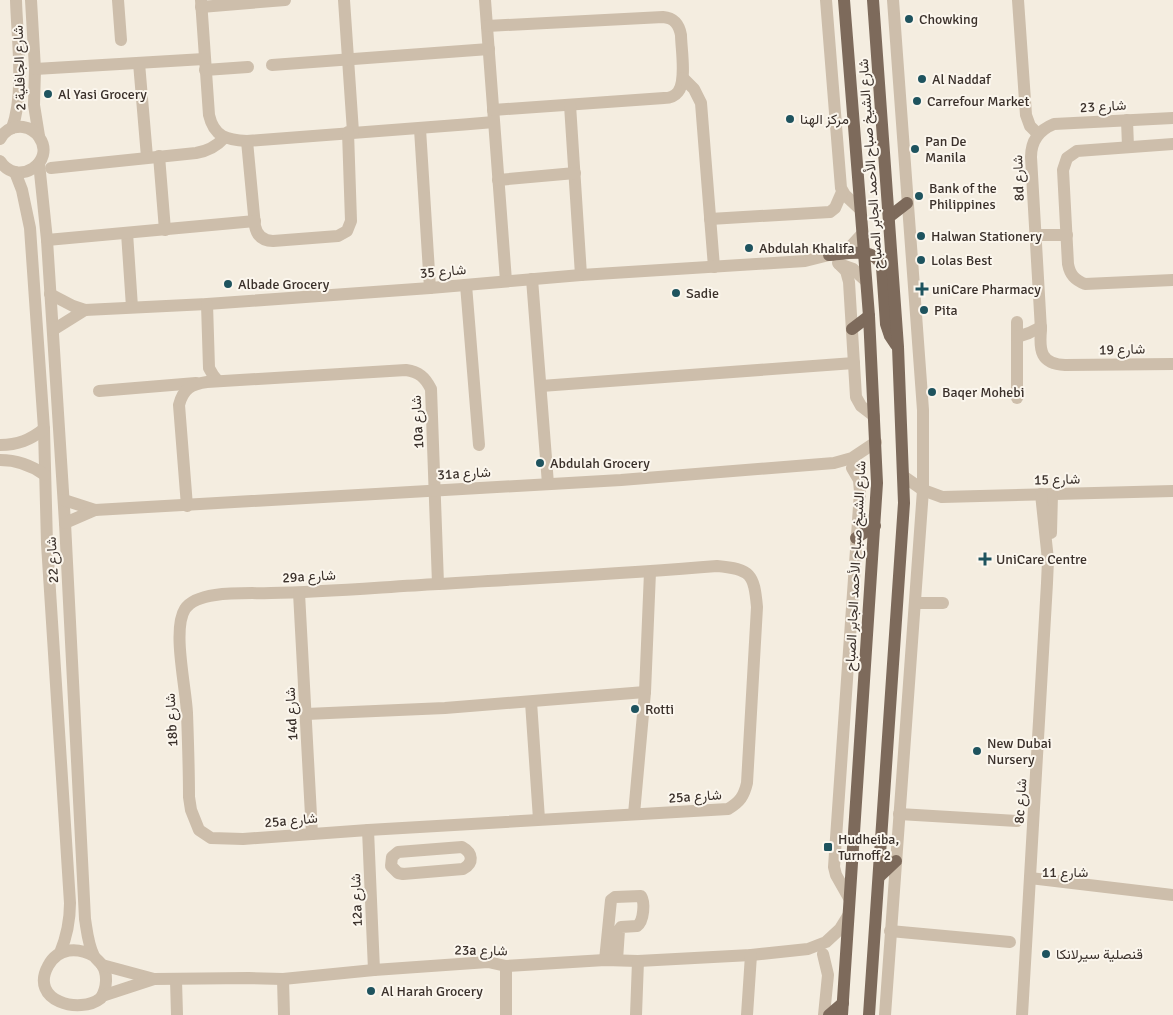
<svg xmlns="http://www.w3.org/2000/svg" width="1173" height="1015" font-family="Signika,Vazirmatn,sans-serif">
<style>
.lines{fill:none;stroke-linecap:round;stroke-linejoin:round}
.minor{stroke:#cdbeab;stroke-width:12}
.major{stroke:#7d6a5b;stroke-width:12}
.poi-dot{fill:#1e535e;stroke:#fbf6ed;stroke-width:2}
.labels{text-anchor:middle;stroke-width:4;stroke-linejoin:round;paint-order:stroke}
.poi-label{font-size:14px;fill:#3b312b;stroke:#fbf6ed;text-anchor:start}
.street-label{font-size:14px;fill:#3b312b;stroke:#fbf6ed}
</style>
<rect width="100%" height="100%" fill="#f4ede0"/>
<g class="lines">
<g class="minor">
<path d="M31 0 35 69 34 105 39 136"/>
<path d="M118 0 121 40"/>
<path d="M201 0 209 115C214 137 227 140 247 141 330 134 412 129 494 122"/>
<path d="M344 0 353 132"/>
<path d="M485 0 506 281"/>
<path d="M826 0 841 188 845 195 860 209"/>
<path d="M1018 0 1026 115 1030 126 1038 134"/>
<path d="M201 7 285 0"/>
<path d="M487 26 663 17C674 18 679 24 681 35 681 48 687 81 678 92 675 96 669 98 664 98L493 110"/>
<path d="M139 63 147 157"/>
<path d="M272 65 489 49"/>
<path d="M35 69 204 59"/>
<path d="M205 70 248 67"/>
<path d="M683 78 694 89 701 103 714 267"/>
<path d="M570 105 581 275"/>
<path d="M1173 118 1054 124C1039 130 1031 141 1031 157L1041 330C1039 351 1041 364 1065 365L1173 364"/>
<path d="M1127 120 1128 147"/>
<path d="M12 128C25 93 17 38 16 0"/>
<path d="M420 129 430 288"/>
<path d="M0 139C5 130 13 126 23 127 30 128 35 131 39 137 57 162 17 188 0 161"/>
<path d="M247 141 255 226C257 236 263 241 273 241L338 236 347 231 351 221 348 132"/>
<path d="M1173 144 1077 151 1067 158 1063 170 1068 264C1070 275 1075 280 1085 284L1173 280"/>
<path d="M159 156 165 230"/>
<path d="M39 163 47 240 65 523 85 919C87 931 88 945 94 956 96 959 100 962 102 965 108 974 107 988 101 998 80 1015 29 1001 48 966 58 947 78 947 94 956"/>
<path d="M51 168 196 153C208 151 216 147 224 138"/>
<path d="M15 172 22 190 30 228 44 429 47 544 70 903C70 921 67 936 60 953"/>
<path d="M498 180 575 173"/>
<path d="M710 219 830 212 835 208 842 192"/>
<path d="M127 233 132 307"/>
<path d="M1036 235H1067"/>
<path d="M47 240 255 221"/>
<path d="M838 263 846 271 849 282 856 397 861 406 874 416"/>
<path d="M839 264 853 269 866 281"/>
<path d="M532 279 548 484"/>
<path d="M466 285 479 445"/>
<path d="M50 294 73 306 85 310 207 304 430 288 581 275 805 261 837 253 851 246 862 234"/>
<path d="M207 304 209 368 213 375 218 381"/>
<path d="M1017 322V398"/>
<path d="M53 330 85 310"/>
<path d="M1017 337 1029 333 1041 327"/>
<path d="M541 386 854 363"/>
<path d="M99 391 196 383"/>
<path d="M0 445C18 445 30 440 44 429"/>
<path d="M0 460C17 460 31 465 45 475"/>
<path d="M903 476 923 490 942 497 1173 491"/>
<path d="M64 500 95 510"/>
<path d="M187 506 179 405C183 389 191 384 207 382L406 370C419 372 425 377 431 389L438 584"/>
<path d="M65 523 95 510 621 480 834 463 852 458 876 442"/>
<path d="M1051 533 1052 494"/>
<path d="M717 566C751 569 754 574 757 607L747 783C744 796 740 802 728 809L368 830 243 839 211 838 199 830 191 810 189 797C189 769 188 741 187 713 186 688 172 629 185 609 198 589 250 594 271 593 327 592 382 587 438 584 531 578 624 574 717 566Z"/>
<path d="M299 593 312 834"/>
<path d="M915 603H943"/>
<path d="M531 702 539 819"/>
<path d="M306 714 445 708 645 692"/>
<path d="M634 814 645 692 650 572"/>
<path d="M899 814 1017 821"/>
<path d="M368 830 374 970"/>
<path d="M462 847C473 853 474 863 463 869L403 874 398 873 391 866 392 857 398 852Z"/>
<path d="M1030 878 1173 895"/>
<path d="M849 898 836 875 834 867 860 492 859 480 852 468"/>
<path d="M890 931 1010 942"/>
<path d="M823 954 828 975 824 1015"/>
<path d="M605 960 611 900 615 897 641 896C645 902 644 921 637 926L621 927 619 930 617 960"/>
<path d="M102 965 154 979 249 978 283 979 374 970 488 962 506 966 605 960 638 961 751 955 808 949 826 942 840 929 848 916"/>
<path d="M283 979 284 1015"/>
<path d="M176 980 177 1015"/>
<path d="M102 996 154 979"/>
<path d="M506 1015V966"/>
<path d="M636 1015 638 961"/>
<path d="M747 1015 751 955"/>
<path d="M885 1015 923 490V410L893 0"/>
<path d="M1022 1015 1047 583 1048 560 1041 494"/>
</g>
<g class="major">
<path d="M889 217 907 203"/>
<path d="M829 255C846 254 876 246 882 267L886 324 890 336 896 345"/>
<path d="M852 329 869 316"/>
<path d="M856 538 875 526"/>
<path d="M879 877 896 861"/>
<path d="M829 1015 843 1003"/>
<path d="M842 1015 877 483 869 316 844 0"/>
<path d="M869 1015 904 503 898 347 873 0"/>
</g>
</g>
<g class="poi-dot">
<circle cx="909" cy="19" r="5"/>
<circle cx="922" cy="79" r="5"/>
<circle cx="48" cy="94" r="5"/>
<circle cx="917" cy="101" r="5"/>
<circle cx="790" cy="119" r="5"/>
<circle cx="915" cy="149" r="5"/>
<circle cx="919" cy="196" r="5"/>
<circle cx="921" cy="236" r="5"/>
<circle cx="749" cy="248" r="5"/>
<circle cx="921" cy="260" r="5"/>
<circle cx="228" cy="284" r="5"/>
<path d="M919.5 281.5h5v5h5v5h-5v5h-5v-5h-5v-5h5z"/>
<circle cx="676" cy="293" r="5"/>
<circle cx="924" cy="310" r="5"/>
<circle cx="932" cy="392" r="5"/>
<circle cx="540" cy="463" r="5"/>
<path d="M982.5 551.5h5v5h5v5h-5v5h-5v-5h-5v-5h5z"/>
<circle cx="635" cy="709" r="5"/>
<circle cx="977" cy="751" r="5"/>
<rect x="823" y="842" width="10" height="10" rx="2.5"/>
<circle cx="1046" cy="954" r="5"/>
<circle cx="371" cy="991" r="5"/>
</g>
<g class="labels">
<g class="poi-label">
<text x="919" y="24">Chowking</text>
<text x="932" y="84">Al Naddaf</text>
<text x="58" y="99">Al Yasi Grocery</text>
<text x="927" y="106">Carrefour Market</text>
<text x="800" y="124">مركز الهنا</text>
<text x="925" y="146">Pan De<tspan x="925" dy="16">Manila</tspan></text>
<text x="929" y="193">Bank of the<tspan x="929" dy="16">Philippines</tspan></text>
<text x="931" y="241">Halwan Stationery</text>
<text x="759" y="253">Abdulah Khalifa</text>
<text x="931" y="265">Lolas Best</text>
<text x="238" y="289">Albade Grocery</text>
<text x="932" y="294">uniCare Pharmacy</text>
<text x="686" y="298">Sadie</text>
<text x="934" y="315">Pita</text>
<text x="942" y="397">Baqer Mohebi</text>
<text x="550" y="468">Abdulah Grocery</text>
<text x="996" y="564">UniCare Centre</text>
<text x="645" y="714">Rotti</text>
<text x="987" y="748">New Dubai<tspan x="987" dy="16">Nursery</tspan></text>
<text x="838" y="844">Hudheiba,<tspan x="838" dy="16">Turnoff 2</tspan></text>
<text x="1056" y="959">قنصلية سيرلانكا</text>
<text x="381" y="996">Al Harah Grocery</text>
</g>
<g class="street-label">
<text transform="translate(19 68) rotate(-92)" y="5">شارع الجافلية 2</text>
<text transform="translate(1103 106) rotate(-3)" y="5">شارع 23</text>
<text transform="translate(870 164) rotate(-94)" y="5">شارع الشيخ صباح الأحمد الجابر الصباح</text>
<text transform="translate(1018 178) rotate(-92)" y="5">8d شارع</text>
<text transform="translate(443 271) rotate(-5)" y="5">شارع 35</text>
<text transform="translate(1122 349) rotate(-1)" y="5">شارع 19</text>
<text transform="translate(417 422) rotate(-93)" y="5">10a شارع</text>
<text transform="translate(464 473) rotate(-3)" y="5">31a شارع</text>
<text transform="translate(1057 479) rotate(-1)" y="5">شارع 15</text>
<text transform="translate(52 560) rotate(-93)" y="5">شارع 22</text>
<text transform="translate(855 566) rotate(-87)" y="5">شارع الشيخ صباح الأحمد الجابر الصباح</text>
<text transform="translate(309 576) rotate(-3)" y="5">29a شارع</text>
<text transform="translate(291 714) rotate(-93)" y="5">14d شارع</text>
<text transform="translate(171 720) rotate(-93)" y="5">18b شارع</text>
<text transform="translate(695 796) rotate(-4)" y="5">25a شارع</text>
<text transform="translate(1020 801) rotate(-86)" y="5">8c شارع</text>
<text transform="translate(291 820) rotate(-5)" y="5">25a شارع</text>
<text x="1065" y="877">شارع 11</text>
<text transform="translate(356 900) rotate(-92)" y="5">12a شارع</text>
<text transform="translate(481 950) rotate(1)" y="5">23a شارع</text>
</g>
</g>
</svg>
